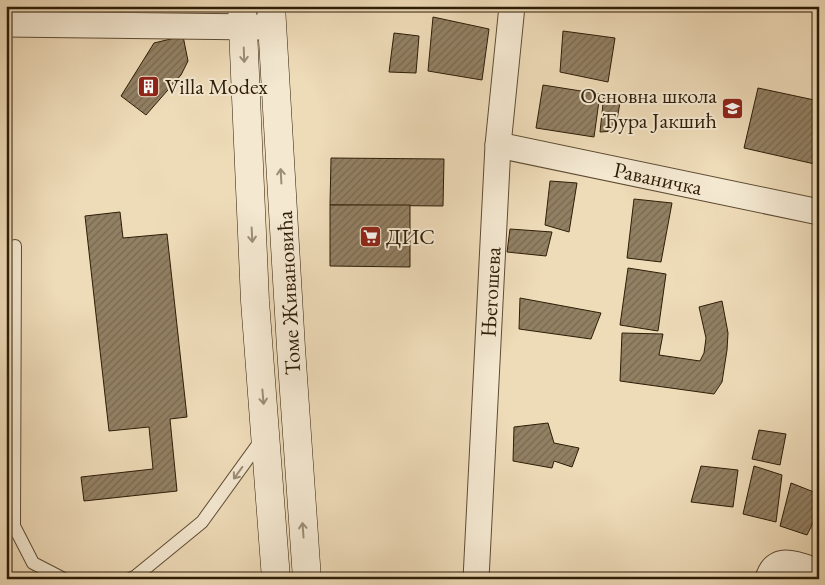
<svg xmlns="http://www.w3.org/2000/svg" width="825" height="585" font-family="'EB Garamond',serif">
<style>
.building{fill:url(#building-hatch);stroke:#2e1d07}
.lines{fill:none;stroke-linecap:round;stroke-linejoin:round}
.lane-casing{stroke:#5e4c33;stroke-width:14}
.street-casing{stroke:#5e4c33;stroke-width:27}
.secondary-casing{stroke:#2e1d07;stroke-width:29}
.lane{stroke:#f4e8d1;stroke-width:12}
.street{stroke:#f4e8d1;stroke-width:25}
.secondary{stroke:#f4e8d1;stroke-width:28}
.oneway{stroke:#9b8d76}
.labels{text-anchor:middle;stroke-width:4;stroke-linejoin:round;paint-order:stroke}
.poi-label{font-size:22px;fill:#2e1d07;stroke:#f4e8d1;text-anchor:start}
.street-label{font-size:22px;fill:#2e1d07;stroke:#f4e8d1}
</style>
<defs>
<pattern id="building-hatch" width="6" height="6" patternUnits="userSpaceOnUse" patternTransform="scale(1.25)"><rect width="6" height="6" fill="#928063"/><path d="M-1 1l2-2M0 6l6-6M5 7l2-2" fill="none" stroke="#786850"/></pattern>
</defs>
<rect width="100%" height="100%" fill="#eedbb8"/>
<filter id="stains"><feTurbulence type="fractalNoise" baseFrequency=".004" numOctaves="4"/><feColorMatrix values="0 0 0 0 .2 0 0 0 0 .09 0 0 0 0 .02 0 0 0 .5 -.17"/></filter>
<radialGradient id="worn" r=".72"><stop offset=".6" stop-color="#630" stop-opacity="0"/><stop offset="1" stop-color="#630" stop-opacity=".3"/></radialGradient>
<g class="building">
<path d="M433 17 489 29 482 80 428 71Z"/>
<path d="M563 31 615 38 608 82 560 72Z"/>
<path d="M394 33 419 36 416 73 389 72Z"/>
<path d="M183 36 188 61 181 75 146 115 121 96 154 43Z"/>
<path d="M543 85 600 94 594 137 536 128Z"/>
<path d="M758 88 819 101V165L744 148Z"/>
<path d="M604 94 621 97 615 131 600 132Z"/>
<path d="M331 158 444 159 443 206 330 205Z"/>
<path d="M550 181 577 183 569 232 545 225Z"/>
<path d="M634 199 672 203 661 262 627 258Z"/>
<path d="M330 205H410V267L330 266Z"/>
<path d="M120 212 123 238 167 234 187 417 170 419 177 491 84 501 81 477 153 469 149 427 109 431 85 216Z"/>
<path d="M510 229 552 232 546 256 507 252Z"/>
<path d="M628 268 666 274 658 331 620 325Z"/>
<path d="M520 298 601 313 591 339 519 329Z"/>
<path d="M722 301 728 333 727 350 722 382 714 394 620 381 622 333 663 334 659 355 700 361 704 353 706 338 699 307Z"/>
<path d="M548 423 554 443 579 448 572 467 554 461 552 468 513 461 514 427Z"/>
<path d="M759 430 786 434 780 465 752 459Z"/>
<path d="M701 466 738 470 733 507 691 502Z"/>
<path d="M754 466 782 475 776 522 743 514Z"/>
<path d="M791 483 819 494V511L807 535 780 526Z"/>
</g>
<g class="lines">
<defs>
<g id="lane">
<path d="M15 246 14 526 33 563 64 579"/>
<path d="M130 579 136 576 202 522 262 439"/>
</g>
<g id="street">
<path d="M6 24 264 27"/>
<path d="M498 145 819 212"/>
<path d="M476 579 498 145 512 6"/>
<path d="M768 579C775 552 801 566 819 572"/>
</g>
<g id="secondary">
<path d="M242 6 255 301 276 579"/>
<path d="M271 6 291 348 307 579"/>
</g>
</defs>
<use href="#lane" class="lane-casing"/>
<use href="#street" class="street-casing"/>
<use href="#secondary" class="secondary-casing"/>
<use href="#lane" class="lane"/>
<use href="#street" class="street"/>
<use href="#secondary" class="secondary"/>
</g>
<defs><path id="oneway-shaft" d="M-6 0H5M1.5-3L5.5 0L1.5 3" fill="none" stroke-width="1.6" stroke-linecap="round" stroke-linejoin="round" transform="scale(1.25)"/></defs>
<g class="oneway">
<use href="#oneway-shaft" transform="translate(244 55) rotate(88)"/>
<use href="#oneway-shaft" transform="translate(281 176) rotate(-93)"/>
<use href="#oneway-shaft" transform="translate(252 235) rotate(87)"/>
<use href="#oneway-shaft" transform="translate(263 397) rotate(85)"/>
<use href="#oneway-shaft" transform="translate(238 473) rotate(126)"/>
<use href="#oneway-shaft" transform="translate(303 530) rotate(-94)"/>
</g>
<defs>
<symbol id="building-square" viewBox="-11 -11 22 22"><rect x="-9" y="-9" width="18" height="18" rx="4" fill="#8f2418" stroke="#f4e8d1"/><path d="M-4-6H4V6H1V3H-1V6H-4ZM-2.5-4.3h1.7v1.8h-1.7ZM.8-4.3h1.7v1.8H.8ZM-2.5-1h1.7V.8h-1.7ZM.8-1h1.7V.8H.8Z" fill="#fff"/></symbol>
<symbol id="school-square" viewBox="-11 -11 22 22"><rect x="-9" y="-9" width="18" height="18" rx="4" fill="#8f2418" stroke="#f4e8d1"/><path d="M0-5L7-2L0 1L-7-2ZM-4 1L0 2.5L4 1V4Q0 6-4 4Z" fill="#fff"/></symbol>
<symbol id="supermarket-square" viewBox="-11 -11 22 22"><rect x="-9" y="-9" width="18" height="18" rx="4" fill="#8f2418" stroke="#f4e8d1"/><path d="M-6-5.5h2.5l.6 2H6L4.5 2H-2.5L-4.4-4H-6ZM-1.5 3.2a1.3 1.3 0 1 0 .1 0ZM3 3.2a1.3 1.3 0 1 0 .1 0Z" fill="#fff"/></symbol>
</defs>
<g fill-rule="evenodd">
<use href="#building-square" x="136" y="74" width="25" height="25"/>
<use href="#school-square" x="720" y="96" width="25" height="25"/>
<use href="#supermarket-square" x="358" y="224" width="25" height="25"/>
</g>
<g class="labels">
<g class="poi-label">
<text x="165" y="94">Villa Modex</text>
<text x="717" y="103" text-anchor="end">Основна школа<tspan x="717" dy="25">Ђура Јакшић</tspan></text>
<text x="386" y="244">ДИС</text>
</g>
<g class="street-label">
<text transform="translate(658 178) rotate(12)" y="8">Раваничка</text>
<text transform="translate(490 292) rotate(-87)" y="8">Његошева</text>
<text transform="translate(288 293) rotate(-93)" y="8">Томе Живановића</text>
</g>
</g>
<rect width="825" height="585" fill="none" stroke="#eedbb8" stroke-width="25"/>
<rect x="8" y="8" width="810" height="570" fill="none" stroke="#2e1d07" stroke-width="2.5"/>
<rect x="12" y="12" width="800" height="560" fill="none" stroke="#2e1d07"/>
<rect width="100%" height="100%" filter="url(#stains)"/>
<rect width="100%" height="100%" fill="url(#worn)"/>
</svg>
